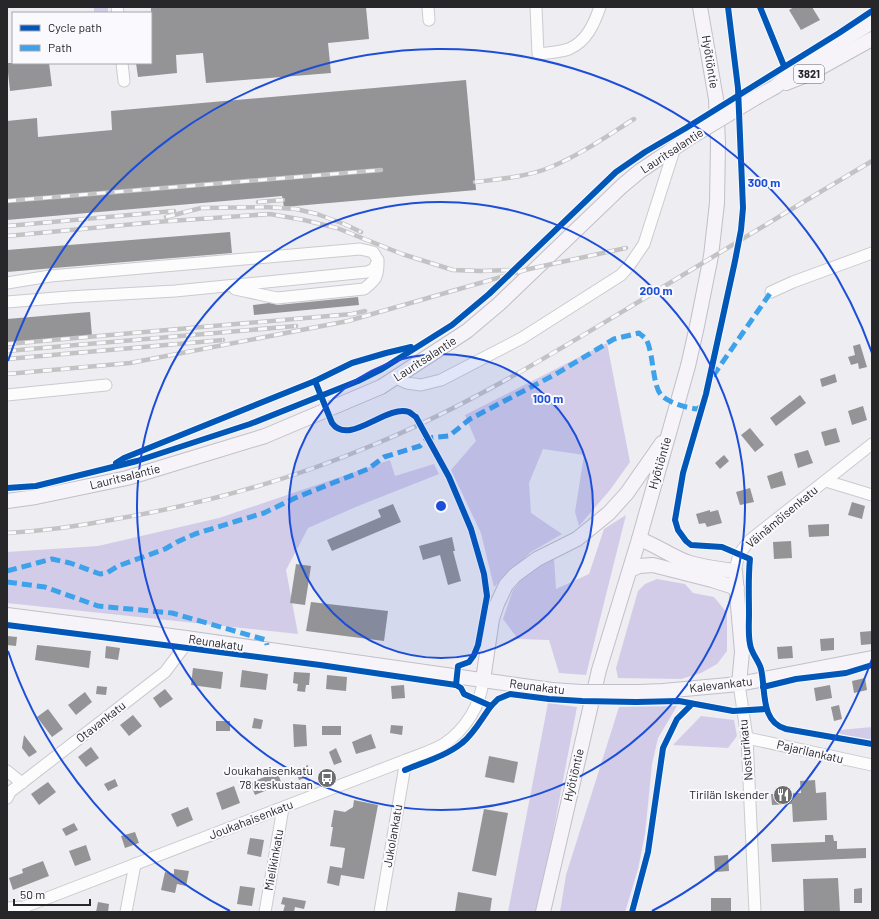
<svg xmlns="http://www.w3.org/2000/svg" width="879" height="919" font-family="Barlow,sans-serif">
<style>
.green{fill:#d2cce8}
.building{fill:#949396}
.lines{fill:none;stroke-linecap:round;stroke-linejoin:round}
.minor-casing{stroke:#cbcacd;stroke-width:13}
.major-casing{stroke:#c1bfc8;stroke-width:16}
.minor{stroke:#fcfcfd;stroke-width:11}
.major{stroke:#f6f4f9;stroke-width:14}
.rail-casing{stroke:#c4c3c4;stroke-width:4.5}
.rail{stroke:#faf9fe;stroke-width:3;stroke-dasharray:9;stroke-linecap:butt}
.major-bridge-casing{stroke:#c1bfc8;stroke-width:16;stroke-linecap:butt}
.major-bridge{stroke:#f6f4f9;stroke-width:14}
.quiet{stroke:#3ea2eb;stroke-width:5;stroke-dasharray:10 5;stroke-linecap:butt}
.cycleway-casing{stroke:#faf9fe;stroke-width:8}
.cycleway{stroke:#0057b8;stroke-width:6}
.ring{fill:none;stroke:#1d4ed8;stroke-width:2}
.labels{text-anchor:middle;stroke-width:4;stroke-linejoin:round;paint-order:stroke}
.shield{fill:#faf9fe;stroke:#666569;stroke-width:1}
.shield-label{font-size:11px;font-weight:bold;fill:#272629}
.street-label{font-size:12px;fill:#272629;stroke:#faf9fe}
.poi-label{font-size:12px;fill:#272629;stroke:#faf9fe;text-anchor:end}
.centre{fill:#1d4ed8;stroke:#faf9fe;stroke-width:2}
.ring-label{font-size:12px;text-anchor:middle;font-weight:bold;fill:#1d4ed8;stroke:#faf9fe;stroke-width:4;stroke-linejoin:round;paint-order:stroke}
</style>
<rect width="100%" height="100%" fill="#eeedf1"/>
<g class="green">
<rect x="94" y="7" width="14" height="6"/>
<path d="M607 343 630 462 610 490 579 526 575 512 584 455 543 449 529 483 531 513 562 534 531 552 494 587 481 533 451 470 476 441 465 415Z"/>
<path d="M390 460 395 476 434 464 439 474 358 506 308 528 286 570 298 634 7 603V552L98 546 219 518Z"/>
<path d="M626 515 586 675 559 673 549 640 518 639 503 619 513 590 527 573 554 559 556 589 589 574 604 529Z"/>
<path d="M657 579 685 584 693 593 714 597 727 613V651L717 664 701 673 681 679 618 678 616 668 638 591 645 584Z"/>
<path d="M548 703 577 707 538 912H508Z"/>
<path d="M677 706 658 738 652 764 645 834 638 869 625 912H560L566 875 619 707Z"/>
<path d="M701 716 734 720 737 736 728 748 673 745Z"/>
<path d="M872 727V740L840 734V730Z"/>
</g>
<g class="building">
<path d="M151 7H366L369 39 328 43 331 73 206 83 203 53 176 55 177 73 138 77 136 63H151Z"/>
<path d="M794 7H812L820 20 801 30 789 10Z"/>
<path d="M7 63H49L52 86 10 91Z"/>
<path d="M466 80 476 190 284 207 282 196 7 220V121L37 118 38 137 112 130 111 111Z"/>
<path d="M230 232 232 253 7 272V250Z"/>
<path d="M358 297 359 305 254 315 253 305 269 303 278 305Z"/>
<path d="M90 312 92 336 7 344V319Z"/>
<path d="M860 344 867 367 859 369 858 363 851 365 848 357 855 355 853 346Z"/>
<path d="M835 374 837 382 822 387 820 379Z"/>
<path d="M800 395 806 403 776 426 770 418Z"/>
<path d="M863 406 867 420 852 425 848 411Z"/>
<path d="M750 428 764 445 755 452 741 435Z"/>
<path d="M836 428 840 442 825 446 821 432Z"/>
<path d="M808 450 813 463 798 468 794 454Z"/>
<path d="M724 455 729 461 720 469 715 463Z"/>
<path d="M782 471 786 485 771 489 767 476Z"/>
<path d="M750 488 754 502 740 505 736 492Z"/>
<path d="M852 502 865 506 862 519 848 515Z"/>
<path d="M393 504 401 522 332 551 327 540 381 517 378 510Z"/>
<path d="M710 510V512L718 510 722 523 707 527 705 523 699 524 696 514Z"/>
<path d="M829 524V536L809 537 808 525Z"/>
<path d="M452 537 455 551H453L461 581 448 585 440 555 423 560 419 546Z"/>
<path d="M791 541 792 558 774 559 773 542Z"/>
<path d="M296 564 311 566 305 605 290 603Z"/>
<path d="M311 602 388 611 384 641 306 631Z"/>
<path d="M872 631V644L861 645 860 632Z"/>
<path d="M7 636 17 637 16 646 7 645Z"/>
<path d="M834 638V650L821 651 820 639Z"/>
<path d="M37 645 91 651 89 668 35 660Z"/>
<path d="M106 646 120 648 118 660 105 658Z"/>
<path d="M792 646 793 658 778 659 777 647Z"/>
<path d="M193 668 223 672 221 689 191 685Z"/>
<path d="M242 670 268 674 266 690 240 687Z"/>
<path d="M294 672 310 673 309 685H306L305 692 297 691 298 684 293 683Z"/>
<path d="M327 675 347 677 346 691 326 689Z"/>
<path d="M865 678 867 690 854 693 852 681Z"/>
<path d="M404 685 405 698 392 699 391 686Z"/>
<path d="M830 685 832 698 816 701 814 688Z"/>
<path d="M97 686 107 687 106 695 96 694Z"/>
<path d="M165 689 173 699 160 708 153 698Z"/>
<path d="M85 692 92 702 76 715 68 705Z"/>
<path d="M839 705 842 719 834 721 831 707Z"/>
<path d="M48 709 63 729 52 737 37 717Z"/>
<path d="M133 715 142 726 129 736 120 725Z"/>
<path d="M254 718 263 720 261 729 252 728Z"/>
<rect x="216" y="721" width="14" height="10"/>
<path d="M293 724 306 725 307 746 294 747Z"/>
<path d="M391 725 403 726 402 735 390 733Z"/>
<rect x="322" y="726" width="19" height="9"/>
<path d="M371 734 376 748 356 754 352 742Z"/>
<path d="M24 735 37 752 29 757 22 748Z"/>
<path d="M91 747 99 758 86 767 78 757Z"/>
<path d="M336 748 342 762 334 765 329 752Z"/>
<path d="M489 756 518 762 514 783 485 777Z"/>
<path d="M308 765V777L299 780 295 770Z"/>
<path d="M277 772 282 784 255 795 250 783Z"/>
<path d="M115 779 118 786 108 791 104 784Z"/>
<path d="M815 780 816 793 826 792 827 820 793 822 792 804 772 805 771 794 801 793 800 781Z"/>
<path d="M48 782 56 792 39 805 31 794Z"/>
<path d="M234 786 240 803 222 810 216 793Z"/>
<path d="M354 800 378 805 364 879 341 875 339 886 327 883 330 866 342 868 345 848 330 846 333 827H331L334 810 345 812 353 807Z"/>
<path d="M188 807 193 820 177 827 171 814Z"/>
<path d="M484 809 508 813 496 876 472 871Z"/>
<path d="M74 823 78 830 66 836 62 829Z"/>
<path d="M135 832 139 843 125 848 121 836Z"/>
<path d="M825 835H833L834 841H837V849L866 848V858L772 862 771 844 825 842Z"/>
<path d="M250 838 264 840 261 857 247 854Z"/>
<path d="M86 845 91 860 75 866 69 851Z"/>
<path d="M728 855 729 871 715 872 714 856Z"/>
<path d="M43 861 49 876 13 890 9 878 23 873 22 869Z"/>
<path d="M174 869 189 871 186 886 177 884 175 893 161 890 165 872 174 874Z"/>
<path d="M838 878 840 912H804L803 879Z"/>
<path d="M240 886 255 888 252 906 237 904Z"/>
<path d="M862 888V903H854V889Z"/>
<path d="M458 892 492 898 490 912H455Z"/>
<path d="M283 897 306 901 304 909 295 907 294 912H283L285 905 281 904Z"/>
<rect x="711" y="898" width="20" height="14"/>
<path d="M98 902 109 904 108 912H96Z"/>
</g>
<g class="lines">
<defs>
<g id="minor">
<path d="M117 7 118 13"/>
<path d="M428 7 429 20"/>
<path d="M536 7 538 54C548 53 560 52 569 49 587 41 594 24 600 7"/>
<path d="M122 63 124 81"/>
<path d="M7 283 50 276 360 249 373 252 378 260 374 269 367 272 175 291 68 297 7 302"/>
<path d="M235 289 277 298 364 289C375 280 378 278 378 263"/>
<path d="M771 292 793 282 872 253"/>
<path d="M396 378 407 383 421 385 441 380 522 338 621 275 629 266 644 244 675 147"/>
<path d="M7 395 106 385"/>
<path d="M826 481 872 495"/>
<path d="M735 571 739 554 750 540 872 444"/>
<path d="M739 684 747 738 755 912"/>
<path d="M747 738 872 765"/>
<path d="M7 771 22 783"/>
<path d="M7 798 10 792 165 672 184 647 186 638"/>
<path d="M7 908 24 907 406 760C418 755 433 751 444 744 465 730 481 705 483 680"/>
<path d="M126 912 135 864"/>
<path d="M265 912 283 808"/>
<path d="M380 912 406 760"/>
</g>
<g id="major">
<path d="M786 83 809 74 872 39"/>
<path d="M757 97 775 87 801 66 872 22"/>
<path d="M7 501 36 497 127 478 265 436 381 387 467 331 499 304 622 186 640 171 686 140"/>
<path d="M639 539C656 545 671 556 687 562 702 567 719 569 735 571L742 652 739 684"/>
<path d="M630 570 639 566 653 565 712 580 737 588"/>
<path d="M7 615 186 638 552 690"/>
<path d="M483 680 492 619 497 604 506 585 515 575 537 559 577 539 609 513 627 493 662 443"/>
<path d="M639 692 663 691 739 684 872 658"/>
<path d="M543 912 599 670 639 539 688 366 697 326 711 256 717 203 718 143 716 99 700 7"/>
</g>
</defs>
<use href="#minor" class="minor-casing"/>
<use href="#major" class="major-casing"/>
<use href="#minor" class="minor"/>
<use href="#major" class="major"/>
<defs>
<g id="rail">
<path d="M475 182C500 179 527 177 551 167 580 155 607 136 634 119"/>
<path d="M7 201 381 170"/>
<path d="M258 202 283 200"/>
<path d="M166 217 201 208 265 207 296 209 317 214 344 224 361 232"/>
<path d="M7 226 174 211"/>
<path d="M7 236 156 222 270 214 304 220 337 228 402 254 453 270 481 271 513 270"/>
<path d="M7 344 352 314 365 311"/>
<path d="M7 351 296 326"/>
<path d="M7 359 223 340"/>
<path d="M7 374 130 363 348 321 529 269 626 248"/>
<path d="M7 533C44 531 80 526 116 519 204 504 290 480 373 445 463 408 547 357 630 307 711 258 791 209 872 161"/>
</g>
</defs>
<use href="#rail" class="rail-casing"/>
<use href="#rail" class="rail"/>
<defs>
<g id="major-bridge">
<path d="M686 140 757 97"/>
<path d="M552 690 581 692H639"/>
</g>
</defs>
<use href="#major-bridge" class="major-bridge-casing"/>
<use href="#major-bridge" class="major-bridge"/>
<g class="quiet">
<path d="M713 376 771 292"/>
<path d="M7 571 52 559 70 563 100 574 107 573 118 566 165 549 177 542 195 534 237 521 264 513 295 498 368 469 384 457 420 446 428 438 449 436 470 419 556 374 614 339 639 333C641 335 644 337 646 339 654 353 652 387 662 396 670 403 687 408 697 409L703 405"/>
<path d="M7 582 45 587 98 606 172 613 266 640 267 645"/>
</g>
<defs>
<g id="cycleway">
<path d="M728 7 738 88 743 208 741 230 735 261 706 394 683 473 675 520 678 530 686 541 691 545 722 547 750 559C748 578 749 595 749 614 749 624 748 634 750 644 751 653 759 661 761 669 766 690 760 722 786 729L872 744"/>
<path d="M760 7 784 66"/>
<path d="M315 381 332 423C349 447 386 404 409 412 411 413 414 416 416 417L449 477 471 529 484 574 487 596 478 645 474 655 469 662 458 666 456 685"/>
<path d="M116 463 124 458 315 381 352 363 386 353 411 347"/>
<path d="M7 488 36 486 137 461 250 424 358 381 382 369 452 325 489 294 616 172 645 152 686 128 839 33 872 11"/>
<path d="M7 625 320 665 456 685 461 688 464 694 491 706 498 699 510 694 549 699 582 701 636 702 679 701 733 711 766 709"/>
<path d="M763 687 796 679 846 673 872 665"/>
<path d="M405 770C424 762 446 756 462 743 474 734 482 718 491 706"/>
<path d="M632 912 648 852 663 748 677 719 692 704"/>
</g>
</defs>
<use href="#cycleway" class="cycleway-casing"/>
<use href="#cycleway" class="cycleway"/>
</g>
<circle cx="441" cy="506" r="152" fill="#1d4ed8" fill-opacity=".12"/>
<g class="ring">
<circle cx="441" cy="506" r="152"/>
<circle cx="441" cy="506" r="304"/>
<path d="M872 659A457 457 0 0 1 652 911M230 911A457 457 0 0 1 8 651M8 361A457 457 0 0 1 872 353"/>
</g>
<defs>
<symbol id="bus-disc" viewBox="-11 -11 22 22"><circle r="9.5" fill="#6d6c6f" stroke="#faf9fe"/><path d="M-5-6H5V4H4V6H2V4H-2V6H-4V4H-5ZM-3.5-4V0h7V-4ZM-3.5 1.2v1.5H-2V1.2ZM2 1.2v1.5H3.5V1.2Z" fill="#fff"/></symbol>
<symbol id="restaurant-disc" viewBox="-11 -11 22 22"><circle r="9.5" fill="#6d6c6f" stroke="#faf9fe"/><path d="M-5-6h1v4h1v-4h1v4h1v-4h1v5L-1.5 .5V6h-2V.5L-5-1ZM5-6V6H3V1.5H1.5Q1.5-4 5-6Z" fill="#fff"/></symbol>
</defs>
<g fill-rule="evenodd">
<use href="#bus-disc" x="316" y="767" width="22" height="22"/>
<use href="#restaurant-disc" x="772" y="784" width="22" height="22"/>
</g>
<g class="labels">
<rect class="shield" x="794" y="65" width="30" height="18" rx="3"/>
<g class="shield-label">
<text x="809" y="78">3821</text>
</g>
<g class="street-label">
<text transform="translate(710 62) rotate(81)" y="4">Hyötiöntie</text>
<text transform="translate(672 151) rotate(-33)" y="4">Lauritsalantie</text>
<text transform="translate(425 359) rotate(-33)" y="4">Lauritsalantie</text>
<text transform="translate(660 463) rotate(-74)" y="4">Hyötiöntie</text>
<text transform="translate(125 477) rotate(-14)" y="4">Lauritsalantie</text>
<text transform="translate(782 517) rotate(-40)" y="4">Väinämöisenkatu</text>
<text transform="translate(216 643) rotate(8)" y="4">Reunakatu</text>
<text transform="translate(721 685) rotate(-7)" y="4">Kalevankatu</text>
<text transform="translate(537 687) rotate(7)" y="4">Reunakatu</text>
<text transform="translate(101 722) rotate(-38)" y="4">Otavankatu</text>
<text transform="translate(746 750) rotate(-95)" y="4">Nosturikatu</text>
<text transform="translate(810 752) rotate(13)" y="4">Pajarilankatu</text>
<text transform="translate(574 775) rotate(-77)" y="4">Hyötiöntie</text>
<text transform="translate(251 820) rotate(-21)" y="4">Joukahaisenkatu</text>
<text transform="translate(393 836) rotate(-80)" y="4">Jukolankatu</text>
<text transform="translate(274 860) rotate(-80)" y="4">Mielikinkatu</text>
</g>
<g class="poi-label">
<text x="313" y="775">Joukahaisenkatu<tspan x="313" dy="14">78 keskustaan</tspan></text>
<text x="769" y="799">Tirilän Iskender</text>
</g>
</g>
<circle cx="441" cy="506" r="6" class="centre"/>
<g class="ring-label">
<text x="764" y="187">300 m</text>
<text x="656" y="295">200 m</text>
<text x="548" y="403">100 m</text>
</g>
<rect width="879" height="919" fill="none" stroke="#272629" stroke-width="16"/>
<rect x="12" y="12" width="140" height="52" fill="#faf9fe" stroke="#a6a5a9"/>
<rect x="20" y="25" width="20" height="6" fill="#0057b8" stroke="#a6a5a9"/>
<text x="48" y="32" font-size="12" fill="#272629">Cycle path</text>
<rect x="20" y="45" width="20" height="6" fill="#3ea2eb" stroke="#a6a5a9"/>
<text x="48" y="52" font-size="12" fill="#272629">Path</text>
<path d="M14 899v6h76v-6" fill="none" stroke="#272629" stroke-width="2"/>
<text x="20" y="899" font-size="12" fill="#272629" stroke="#faf9fe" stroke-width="3" paint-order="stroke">50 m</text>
</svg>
